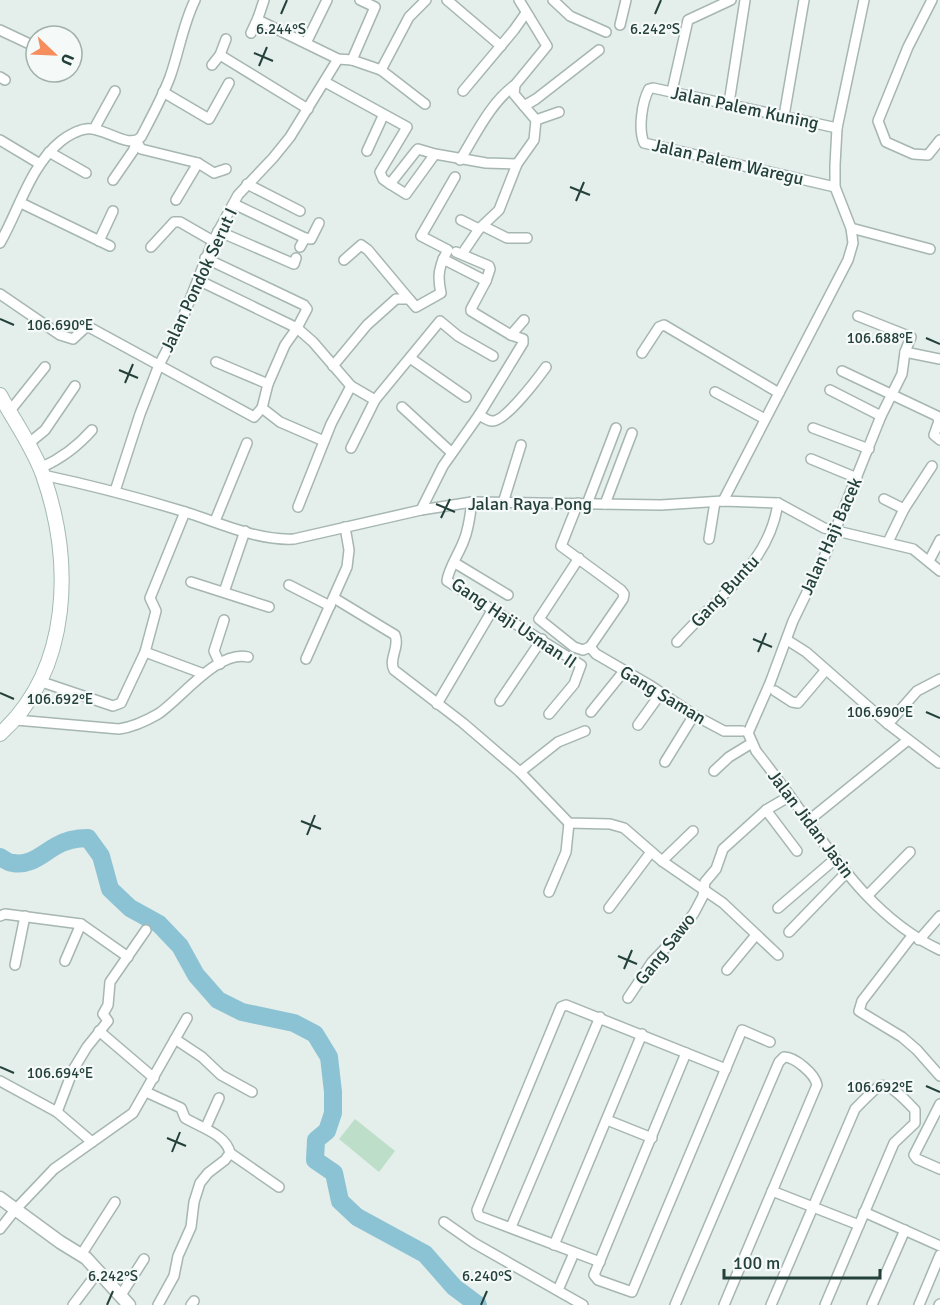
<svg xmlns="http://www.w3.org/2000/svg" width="940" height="1305" font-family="Signika,sans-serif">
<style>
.green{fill:#bddfc9}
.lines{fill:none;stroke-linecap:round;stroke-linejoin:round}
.river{stroke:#8cc3d4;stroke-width:18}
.minor-casing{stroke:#a6b6b2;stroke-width:12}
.tertiary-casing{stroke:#a6b6b2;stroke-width:15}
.secondary-casing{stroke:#a2bab3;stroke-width:16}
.minor{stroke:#fff;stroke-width:9}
.tertiary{stroke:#fff;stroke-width:12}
.secondary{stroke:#fff;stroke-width:14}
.ticks{fill:none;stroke:#23403b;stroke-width:2}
.labels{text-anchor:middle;stroke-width:4.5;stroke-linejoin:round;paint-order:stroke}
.street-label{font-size:18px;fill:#23403b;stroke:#f5faf8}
.ticks-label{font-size:15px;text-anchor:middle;fill:#23403b;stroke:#f5faf8;stroke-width:4.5;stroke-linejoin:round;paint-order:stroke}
</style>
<rect width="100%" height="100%" fill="#e4eeea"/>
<path class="green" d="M355 1119 395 1151 379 1172 339 1139Z"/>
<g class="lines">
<path class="river" d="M0 857C4 859 9 863 13 863 31 866 42 854 56 846 66 840 76 838 88 838L101 856 110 889 130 908 159 924 180 946 196 975 218 1000 242 1012 294 1023 315 1034 329 1057 333 1092V1113L327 1131 316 1140 315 1160 334 1173 340 1201 357 1217 425 1254 454 1287 478 1305"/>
<defs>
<g id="minor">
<path d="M264 0 258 18 260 21 338 59 352 60 381 70 409 17 426 0"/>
<path d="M447 0 501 46"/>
<path d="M553 0 570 16 606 32"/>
<path d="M932 0 908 47 878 121 886 142 913 154 928 155 940 140"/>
<path d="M620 25 626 0"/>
<path d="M0 30 36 47"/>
<path d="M251 33 258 18"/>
<path d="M306 43 327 0"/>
<path d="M220 55 226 39"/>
<path d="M352 60 375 7 360 0"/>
<path d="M212 65 220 55 308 109"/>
<path d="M381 70 425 104"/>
<path d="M0 77 5 80"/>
<path d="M325 82 407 127 380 172 383 179 390 184"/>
<path d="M463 91 514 30 526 13"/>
<path d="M672 91 688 20 731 0"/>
<path d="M163 92 209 119 229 83"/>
<path d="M729 103 745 0"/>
<path d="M524 106 536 99 599 50"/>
<path d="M784 116 804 0"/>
<path d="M536 120 559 112"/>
<path d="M94 129 115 91"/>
<path d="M0 140 40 164"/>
<path d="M137 142 141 149 198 163 214 173 226 169"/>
<path d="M367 151 383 116"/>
<path d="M49 152 86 173"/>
<path d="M435 154 418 149 416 151 390 184 406 194 435 154 486 163 517 164"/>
<path d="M460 160C476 134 491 102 515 85"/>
<path d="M113 180 133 151 137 142"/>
<path d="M247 184 300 211"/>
<path d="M835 187 644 143C638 129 642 102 649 89L653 88 837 128"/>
<path d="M176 200 198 163"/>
<path d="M21 203 110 246"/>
<path d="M234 204 305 238"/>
<path d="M461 220 479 229"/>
<path d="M483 226 507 238H527"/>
<path d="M851 228 930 249"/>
<path d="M218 231 294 264 296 258"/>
<path d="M99 241 113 211"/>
<path d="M0 243C19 210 30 166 61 141 67 136 78 130 86 129 103 126 129 150 141 137 151 118 162 98 170 77 179 52 183 24 195 0"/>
<path d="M151 247 174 222H180L213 241"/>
<path d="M300 247 305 238 311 239 319 223"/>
<path d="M456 252 489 266 490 269 486 281 471 309V311L511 335"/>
<path d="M462 254 479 229 499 210 517 164 534 140 536 120 514 94 515 85 547 46 519 0"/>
<path d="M443 259 486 281"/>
<path d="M344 260 361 245 368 250 409 299"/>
<path d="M198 280 297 328 313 342 351 386 375 400"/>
<path d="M0 294 60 335 73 339 87 326 254 417 262 408 268 384 285 345 297 328 307 309 304 305 205 258"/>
<path d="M858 316 911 337 905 352 902 374 881 416 826 553 793 621 770 683 748 733 756 751C774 774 791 797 808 821 844 872 882 923 940 950"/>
<path d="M905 352 940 359"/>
<path d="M642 353 659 327 664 325 779 393"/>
<path d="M410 358 466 397"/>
<path d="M216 362 268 384"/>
<path d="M333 366 367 325 396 299H409L416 307 441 293C437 276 439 265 448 250L421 236 455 177"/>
<path d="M842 371 937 416 939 421 934 435 940 440"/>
<path d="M830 390 881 416"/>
<path d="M715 392 765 419"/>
<path d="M402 407 452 453"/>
<path d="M262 408 280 422 324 441"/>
<path d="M9 412 45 367"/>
<path d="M479 415C483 417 488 421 492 421 505 422 538 378 546 367"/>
<path d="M813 428 869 449"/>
<path d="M28 444 45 430 75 386"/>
<path d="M351 448 375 400 440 321 458 336 493 356"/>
<path d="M811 459 857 478"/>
<path d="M40 468C61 459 77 447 92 430"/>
<path d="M43 475C90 485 136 497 182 511 218 522 257 541 294 539L421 510 472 502 661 505 723 501 778 503 824 528 913 549 940 571"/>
<path d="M115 491 140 414 159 365 180 325 213 241 238 195 273 158 290 137 338 59"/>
<path d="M884 499 904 509"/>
<path d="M723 501 848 260 853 243 851 228 835 187V165L837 128 864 0"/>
<path d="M472 502C470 515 469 528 464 540 460 552 448 569 447 581L581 665 574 684 549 714"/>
<path d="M503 503 521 445"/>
<path d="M578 503 561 546 621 590 624 594 623 599 590 647 583 650 574 647 539 619 579 558"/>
<path d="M587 504 616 428"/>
<path d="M605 504 632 433"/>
<path d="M298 507 331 424 351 386"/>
<path d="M421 510 443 466 479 415 523 343V339L511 335 524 320"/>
<path d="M215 521 247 443"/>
<path d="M709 539 715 502"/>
<path d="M888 542 904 509 932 466"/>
<path d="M929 561 940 540"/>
<path d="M455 563 508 595"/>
<path d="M191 582 269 607"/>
<path d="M289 585 330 606"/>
<path d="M224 592 245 531"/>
<path d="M334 598 395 635C400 648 388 659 394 670L463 723 520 772 569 823 610 824 624 828 662 861 723 903 778 955"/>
<path d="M787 640 806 652 888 724 939 763"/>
<path d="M677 642C716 597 769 566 778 503"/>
<path d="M590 647 596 654 651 686 694 715 724 731H742"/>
<path d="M145 652 204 674"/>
<path d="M306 659 347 567 349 550 345 527"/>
<path d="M220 664 214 651 224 620"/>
<path d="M39 681 113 706 121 703 145 652 156 611 150 598 185 512"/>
<path d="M775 691 792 702 798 703 825 671"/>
<path d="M500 701 542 639"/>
<path d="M437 704 493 609"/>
<path d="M591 712 624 671"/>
<path d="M16 720 119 729C133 727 146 721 158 714 182 698 217 650 248 657"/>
<path d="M888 724 917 691 940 679"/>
<path d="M638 725 661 693"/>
<path d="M665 762 694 715"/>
<path d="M714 771 729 757 752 743"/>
<path d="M520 772 558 742 585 731"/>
<path d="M766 810 797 851"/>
<path d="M808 821 908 740"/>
<path d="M662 861 693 831"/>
<path d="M549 892 566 852 569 823"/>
<path d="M868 895 910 852"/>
<path d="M609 908 651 852"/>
<path d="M778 908 835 859"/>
<path d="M0 916 5 914 81 924 128 957"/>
<path d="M789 932 846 873"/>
<path d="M912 936 862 1001 859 1011 902 1037 917 1050 940 1076"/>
<path d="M919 940 940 916"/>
<path d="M65 961 81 924"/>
<path d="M15 965 25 916"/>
<path d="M727 970 756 935"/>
<path d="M628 998 652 962 677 936 694 913 703 896 705 882 716 869 723 849 766 810 790 796"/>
<path d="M99 1031 154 1078"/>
<path d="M175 1039 202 1057 221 1075 252 1092"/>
<path d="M686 1053 594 1275 598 1280 632 1292 742 1030 770 1042"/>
<path d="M0 1081 57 1112 92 1142"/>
<path d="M146 1092 181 1108 185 1118C199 1127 226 1134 230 1153"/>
<path d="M940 1104 914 1155 917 1159 940 1169"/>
<path d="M57 1112 73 1070 87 1047 108 1021 103 1014 108 1005 110 982 146 930"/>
<path d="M607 1120 652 1138"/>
<path d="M206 1127 219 1098"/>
<path d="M230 1153 279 1187"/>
<path d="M772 1191 859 1225"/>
<path d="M864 1212 940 1246"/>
<path d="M444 1222 474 1243 583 1305"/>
<path d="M511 1227 600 1017"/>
<path d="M0 1229 15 1210 54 1169 133 1113 187 1018"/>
<path d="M554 1245 642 1034"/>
<path d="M81 1255 115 1202"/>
<path d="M600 1262 479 1216 477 1210 561 1007 566 1005 726 1069"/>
<path d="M558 1290 574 1253"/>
<path d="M121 1295 144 1259"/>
<path d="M73 1305 98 1272"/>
<path d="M158 1305 174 1276 178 1256 191 1227 194 1202 200 1183 208 1173 225 1160 230 1153"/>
<path d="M191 1305 194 1301"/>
<path d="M675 1305 779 1062 784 1057C795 1057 815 1074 817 1085L724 1305"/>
<path d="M771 1305 855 1109C861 1103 874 1089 880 1086 890 1082 909 1104 915 1110V1123L894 1143 825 1305"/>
<path d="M872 1305 905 1230"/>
<path d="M919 1305 940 1255"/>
<path d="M939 1305 940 1304"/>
</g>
<path id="tertiary" d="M0 1198 60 1242 86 1258 129 1305"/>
<path id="secondary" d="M0 395C14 421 33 447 43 475 73 561 72 669 0 734"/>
</defs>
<use href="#minor" class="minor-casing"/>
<use href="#tertiary" class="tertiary-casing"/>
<use href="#secondary" class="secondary-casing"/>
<use href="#minor" class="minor"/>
<use href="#tertiary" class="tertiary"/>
<use href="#secondary" class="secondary"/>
</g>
<path class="ticks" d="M281 14 287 0M655 14 661 0M254 53 273 61M259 66 267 47M570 187 590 195M576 201 584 182M0 319 14 325M926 338 940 344M119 370 138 378M125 383 133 364M436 504 455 512M441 518 450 499M753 639 772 647M758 652 766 633M0 693 14 699M926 712 940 718M301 821 321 829M307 835 315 815M618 956 637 964M624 969 632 950M0 1067 14 1073M926 1086 940 1092M167 1138 186 1146M172 1152 180 1132M107 1305 113 1291M481 1305 487 1291"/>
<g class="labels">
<g class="street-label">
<text transform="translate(745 108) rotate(12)" y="6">Jalan Palem Kuning</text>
<text transform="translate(728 162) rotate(13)" y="6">Jalan Palem Waregu</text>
<text transform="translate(199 280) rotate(-65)" y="6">Jalan Pondok Serut I</text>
<text x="530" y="510">Jalan Raya Pong</text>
<text transform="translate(831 536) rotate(-66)" y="6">Jalan Haji Bacek</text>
<text transform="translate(725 591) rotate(-47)" y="6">Gang Buntu</text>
<text transform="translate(514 623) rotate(34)" y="6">Gang Haji Usman II</text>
<text transform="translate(663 695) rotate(31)" y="6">Gang Saman</text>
<text transform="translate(811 824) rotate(53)" y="6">Jalan Jidan Jasin</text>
<text transform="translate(665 949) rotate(-52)" y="6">Gang Sawo</text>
</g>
</g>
<g class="ticks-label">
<text x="281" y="34">6.244°S</text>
<text x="655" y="34">6.242°S</text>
<text x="60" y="330">106.690°E</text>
<text x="880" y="343">106.688°E</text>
<text x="60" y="704">106.692°E</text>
<text x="880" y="717">106.690°E</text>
<text x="60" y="1078">106.694°E</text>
<text x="880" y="1092">106.692°E</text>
<text x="113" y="1281">6.242°S</text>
<text x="487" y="1281">6.240°S</text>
</g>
<g transform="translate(54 54) rotate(113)"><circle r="28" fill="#f5faf8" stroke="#a1b0ac" stroke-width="1.5"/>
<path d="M0-4.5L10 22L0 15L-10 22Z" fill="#f58d5c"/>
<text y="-9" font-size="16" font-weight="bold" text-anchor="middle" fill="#23403b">U</text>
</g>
<path d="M724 1269v9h156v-9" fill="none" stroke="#23403b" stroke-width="3"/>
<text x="733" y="1269" font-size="18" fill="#23403b" stroke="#f5faf8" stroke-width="4.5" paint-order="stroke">100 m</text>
</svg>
